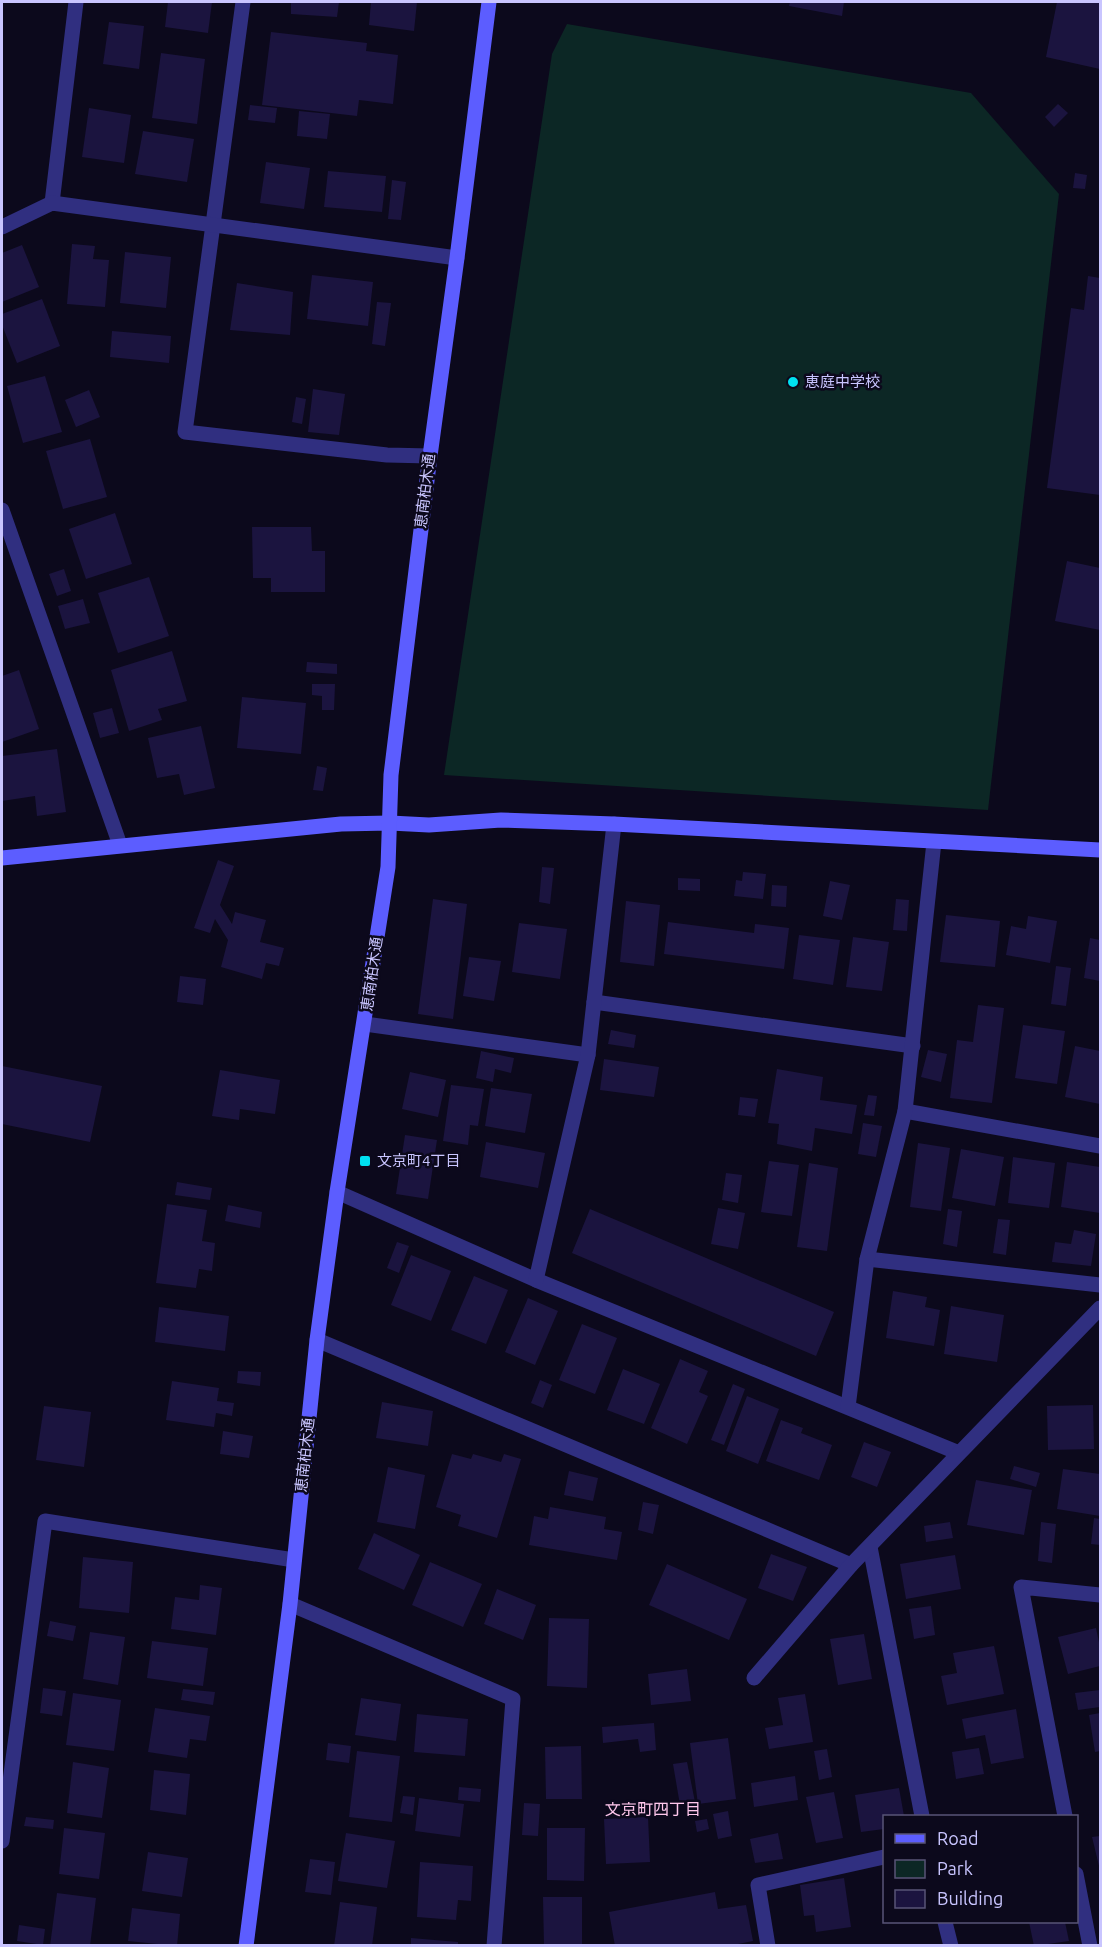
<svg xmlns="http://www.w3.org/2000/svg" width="1102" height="1947" font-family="Ubuntu,'Noto Sans JP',sans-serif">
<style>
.green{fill:#0c2725}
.building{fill:#1b143f}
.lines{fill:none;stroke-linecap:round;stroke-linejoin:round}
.lane{stroke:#302f80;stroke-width:15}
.street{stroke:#302f80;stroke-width:15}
.secondary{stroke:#5c5dff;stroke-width:15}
.poi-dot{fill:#00e0f0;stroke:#0c091c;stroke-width:2}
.labels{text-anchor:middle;stroke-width:5;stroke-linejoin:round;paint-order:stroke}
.poi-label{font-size:15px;fill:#c9c5ff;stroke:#0c091c;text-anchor:start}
.street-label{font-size:15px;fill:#c9c5ff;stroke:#0c091c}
.neighbourhood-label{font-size:16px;fill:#ffc7ec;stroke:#0c091c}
</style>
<rect width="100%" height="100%" fill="#0c091c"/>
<path class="green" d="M567 24 971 93 1059 194 988 810 444 775 552 54Z"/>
<g class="building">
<path d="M168 2H212L208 33 165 27Z"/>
<path d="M291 2H339L337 17 291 14Z"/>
<path d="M371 2H417L414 31 369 25Z"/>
<path d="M790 2H844L842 16 789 6Z"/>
<path d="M1057 2H1100V69L1046 57Z"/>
<path d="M109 22 144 26 139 69 103 64Z"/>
<path d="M271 32 367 43 366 51 398 55 393 104 359 100 357 116 262 105Z"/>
<path d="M161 53 205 59 197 124 152 118Z"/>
<path d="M1058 104 1068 113 1054 127 1045 117Z"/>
<path d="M250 105 277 108 275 123 248 120Z"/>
<path d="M89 108 131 115 124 163 82 157Z"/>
<path d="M299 111 330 114 327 139 297 136Z"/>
<path d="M143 131 194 139 187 182 135 174Z"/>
<path d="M266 162 310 168 304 209 260 203Z"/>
<path d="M328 171 386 176 382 212 324 207Z"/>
<path d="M1075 173 1087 175 1085 189 1073 188Z"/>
<path d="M392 180 406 182 401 220 388 219Z"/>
<path d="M72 244 95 246 93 259 109 260 105 307 67 304Z"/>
<path d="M22 245 39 287 2 302V253Z"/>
<path d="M125 252 171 257 166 308 120 303Z"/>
<path d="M312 275 373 282 368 326 307 319Z"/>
<path d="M1088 276 1100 278V495L1047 488 1071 308 1084 310Z"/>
<path d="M237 283 293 292 290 335 230 330Z"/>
<path d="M42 299 60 346 17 363 2 325V314Z"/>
<path d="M377 302 391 303 385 346 372 344Z"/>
<path d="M112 331 171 336 169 363 110 357Z"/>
<path d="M45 376 62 432 23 443 7 386Z"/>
<path d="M313 389 345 394 339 435 308 432Z"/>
<path d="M89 390 100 417 76 427 65 400Z"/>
<path d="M296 397 306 399 302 424 292 422Z"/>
<path d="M90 439 107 497 63 509 46 451Z"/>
<path d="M115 513 132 564 86 579 69 529Z"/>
<path d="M252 527H311L312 551H325V592H271V578H253Z"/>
<path d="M1067 561 1100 568V630L1055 621Z"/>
<path d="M64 569 71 591 57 596 49 574Z"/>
<path d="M149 577 169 636 118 653 98 593Z"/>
<path d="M83 599 90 623 65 629 58 606Z"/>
<path d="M172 651 187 701 158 709 162 720 129 731 111 670Z"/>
<path d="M307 662 337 664V674L306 672Z"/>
<path d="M19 670 39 729 2 742V676Z"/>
<path d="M312 684H335L334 710H322V696L312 695Z"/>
<path d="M242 697 306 703 301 754 237 748Z"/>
<path d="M112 708 119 733 100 738 93 713Z"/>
<path d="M201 726 215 788 184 795 179 774 157 778 148 738Z"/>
<path d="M57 749 66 812 37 816 35 796 2 801V756Z"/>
<path d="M317 766 327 768 323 791 313 790Z"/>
<path d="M218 860 234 866 220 905 232 924 235 912 266 920 260 942 284 948 279 966 266 963 262 979 221 967 228 940 215 919 210 933 194 928Z"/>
<path d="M542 867 554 868 550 904 539 902Z"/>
<path d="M743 872 766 874 763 899 734 896 736 880 742 881Z"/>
<path d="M678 878 700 879V891L678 890Z"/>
<path d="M830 881 850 885 842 920 823 916Z"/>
<path d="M772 885 787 886 786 907 771 906Z"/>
<path d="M433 899 467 904 453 1019 418 1014Z"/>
<path d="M896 899 909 900 907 931 893 930Z"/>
<path d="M626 901 660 905 654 966 620 962Z"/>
<path d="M946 915 1000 921 995 967 940 962Z"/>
<path d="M1028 916 1057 921 1050 963 1006 955 1011 926 1026 929Z"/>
<path d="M668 922 754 933 755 924 789 928 784 969 664 954Z"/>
<path d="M519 923 567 929 560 979 512 972Z"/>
<path d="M799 935 840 940 833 985 793 979Z"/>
<path d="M853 937 889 942 882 991 846 987Z"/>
<path d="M1090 938 1100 940V981L1084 978Z"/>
<path d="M469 957 501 961 494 1001 463 996Z"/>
<path d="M1056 966 1071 968 1066 1006 1051 1004Z"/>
<path d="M180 976 206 979 203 1005 177 1002Z"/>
<path d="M978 1005 1004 1008 992 1103 950 1098 957 1040 973 1042Z"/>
<path d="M1023 1025 1065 1031 1057 1084 1015 1078Z"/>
<path d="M611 1030 636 1035 634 1048 608 1044Z"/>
<path d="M1075 1046 1100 1051V1104L1065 1097Z"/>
<path d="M928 1050 947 1054 941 1082 921 1077Z"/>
<path d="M481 1051 514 1058 511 1073 495 1069 493 1082 476 1078Z"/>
<path d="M604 1059 659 1067 654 1097 600 1090Z"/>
<path d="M2 1066 102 1086 90 1142 2 1124Z"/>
<path d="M777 1069 823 1077 820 1100 857 1105 852 1134 815 1128 812 1151 777 1144 779 1124 768 1123Z"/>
<path d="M220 1070 280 1080 275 1114 240 1109 239 1120 212 1116Z"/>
<path d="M410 1072 446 1080 438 1117 402 1109Z"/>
<path d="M451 1085 484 1089 478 1126 470 1125 468 1145 443 1141Z"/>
<path d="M491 1088 532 1094 525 1133 485 1126Z"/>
<path d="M868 1095 877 1096 874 1116 864 1115Z"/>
<path d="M740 1097 758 1099 755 1117 738 1115Z"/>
<path d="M863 1123 882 1126 876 1157 858 1154Z"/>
<path d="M405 1135 437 1140 428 1199 396 1194Z"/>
<path d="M486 1142 545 1153 538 1188 480 1177Z"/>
<path d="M918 1143 950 1148 941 1211 910 1207Z"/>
<path d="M961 1149 1004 1157 995 1206 952 1198Z"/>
<path d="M1013 1157 1055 1163 1049 1208 1008 1203Z"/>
<path d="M769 1161 799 1165 792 1216 761 1212Z"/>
<path d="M1067 1162 1100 1167V1213L1061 1207Z"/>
<path d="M809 1163 838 1168 827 1251 797 1247Z"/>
<path d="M726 1173 742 1175 738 1203 722 1200Z"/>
<path d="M177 1182 212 1188 210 1200 175 1195Z"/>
<path d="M167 1204 207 1210 202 1241 215 1243 212 1271 199 1269 196 1288 156 1283Z"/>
<path d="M228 1205 262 1212 260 1228 225 1221Z"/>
<path d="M718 1208 745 1213 738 1249 711 1244Z"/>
<path d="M590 1209 834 1312 816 1356 572 1253Z"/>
<path d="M948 1209 962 1211 957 1247 943 1244Z"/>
<path d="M998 1219 1010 1220 1006 1255 993 1253Z"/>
<path d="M1074 1230 1096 1234 1091 1266 1052 1262 1055 1242 1071 1244Z"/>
<path d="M397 1242 409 1246 399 1273 387 1268Z"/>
<path d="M411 1255 451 1271 431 1321 391 1305Z"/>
<path d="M474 1276 508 1290 486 1344 451 1330Z"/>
<path d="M893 1291 927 1297 925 1307 940 1310 934 1346 886 1338Z"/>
<path d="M528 1298 558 1311 535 1365 505 1352Z"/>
<path d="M951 1306 1004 1315 997 1362 944 1354Z"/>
<path d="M159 1307 229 1316 225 1351 155 1342Z"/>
<path d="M582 1324 617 1338 595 1394 559 1380Z"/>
<path d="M680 1359 708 1371 699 1392 708 1396 687 1444 651 1428Z"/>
<path d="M623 1369 660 1384 644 1424 607 1410Z"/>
<path d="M238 1371 261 1372 260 1386 237 1383Z"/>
<path d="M540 1380 552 1385 543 1408 531 1403Z"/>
<path d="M172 1381 219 1388 217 1401 234 1403 232 1416 216 1413 214 1427 166 1420Z"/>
<path d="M733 1384 745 1389 724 1445 711 1440Z"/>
<path d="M747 1396 779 1409 758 1464 726 1451Z"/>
<path d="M382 1402 433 1411 428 1446 376 1438Z"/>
<path d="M1093 1405 1094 1449 1048 1450 1047 1406Z"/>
<path d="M44 1406 91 1412 84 1467 36 1460Z"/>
<path d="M781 1420 803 1428 801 1433 832 1445 819 1480 766 1461Z"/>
<path d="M223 1431 253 1436 249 1458 220 1454Z"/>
<path d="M864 1442 891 1452 877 1487 851 1477Z"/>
<path d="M452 1454 471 1459 473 1454 501 1462 504 1454 521 1459 497 1538 458 1526 461 1515 436 1507Z"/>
<path d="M1014 1466 1040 1473 1036 1487 1010 1479Z"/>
<path d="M388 1467 425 1475 415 1529 377 1522Z"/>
<path d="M1063 1469 1100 1474V1516L1057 1509Z"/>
<path d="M569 1471 598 1478 593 1501 564 1495Z"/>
<path d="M976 1480 1032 1490 1024 1535 967 1525Z"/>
<path d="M643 1502 659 1505 653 1534 638 1530Z"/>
<path d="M550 1507 606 1517 604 1529 622 1532 617 1560 529 1545 534 1516 548 1519Z"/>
<path d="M1094 1518 1100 1519V1545L1091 1544Z"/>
<path d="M950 1522 953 1538 926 1542 924 1526Z"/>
<path d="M1041 1522 1056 1524 1052 1563 1038 1561Z"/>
<path d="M374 1533 420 1555 404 1590 358 1569Z"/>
<path d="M771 1554 807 1567 793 1601 758 1588Z"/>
<path d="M955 1555 961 1589 906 1599 900 1564Z"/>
<path d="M83 1557 133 1562 129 1613 79 1608Z"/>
<path d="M430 1562 482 1584 463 1627 412 1605Z"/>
<path d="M667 1564 747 1599 729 1640 649 1605Z"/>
<path d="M200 1585 222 1588 216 1635 171 1629 175 1597 199 1600Z"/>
<path d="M497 1589 536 1605 523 1640 484 1624Z"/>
<path d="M931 1606 935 1635 914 1639 909 1609Z"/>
<path d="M549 1618 589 1619 587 1688 547 1686Z"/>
<path d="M50 1621 76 1626 73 1641 47 1636Z"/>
<path d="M1096 1628 1100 1647V1666L1068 1674 1058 1637Z"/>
<path d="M90 1632 125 1637 118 1685 83 1679Z"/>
<path d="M864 1634 872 1679 838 1685 830 1639Z"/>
<path d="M152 1641 208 1648 203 1686 147 1678Z"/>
<path d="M994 1646 1004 1694 947 1705 941 1676 957 1673 953 1653Z"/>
<path d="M687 1669 691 1701 651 1705 648 1674Z"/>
<path d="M43 1688 66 1691 62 1716 40 1713Z"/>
<path d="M183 1689 215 1692 213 1705 181 1700Z"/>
<path d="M1100 1690V1707L1078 1710 1075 1693Z"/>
<path d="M73 1693 121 1700 114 1751 66 1745Z"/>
<path d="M805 1694 813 1742 769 1749 765 1728 783 1725 778 1698Z"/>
<path d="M361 1698 401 1704 396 1741 355 1735Z"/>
<path d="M155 1708 210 1716 206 1741 190 1739 187 1758 148 1752Z"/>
<path d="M1016 1709 1024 1758 991 1764 985 1735 966 1739 962 1719Z"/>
<path d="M1100 1713V1751L1095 1752 1089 1715Z"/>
<path d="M417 1714 468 1719 465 1756 414 1752Z"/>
<path d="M654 1723 656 1750 640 1752 638 1739 603 1743 602 1727Z"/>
<path d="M728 1738 736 1799 698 1804 690 1743Z"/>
<path d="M328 1743 351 1746 349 1763 326 1760Z"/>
<path d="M581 1746 582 1799H546L545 1747Z"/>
<path d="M979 1748 984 1774 956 1779 952 1752Z"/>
<path d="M827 1749 832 1777 819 1780 814 1751Z"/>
<path d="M357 1751 400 1756 392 1822 349 1817Z"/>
<path d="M73 1762 109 1768 102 1818 67 1813Z"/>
<path d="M687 1762 695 1802 680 1805 673 1764Z"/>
<path d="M154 1770 190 1774 186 1815 150 1810Z"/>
<path d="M795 1776 798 1800 754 1807 751 1783Z"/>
<path d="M459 1787 481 1789 480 1802 458 1800Z"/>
<path d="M899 1788 904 1816H884V1829L861 1832 855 1795Z"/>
<path d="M834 1792 843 1838 816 1843 806 1797Z"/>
<path d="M403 1796 415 1797 413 1815 400 1813Z"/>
<path d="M419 1798 464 1804 460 1837 415 1831Z"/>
<path d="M524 1803 540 1804 538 1836 522 1835Z"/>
<path d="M728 1811 732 1836 718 1839 713 1814Z"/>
<path d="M26 1817 54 1820 53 1829 24 1826Z"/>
<path d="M648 1817 650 1862 606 1864 604 1819Z"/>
<path d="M707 1819 709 1829 697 1832 695 1821Z"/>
<path d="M64 1828 105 1833 99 1879 59 1874Z"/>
<path d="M547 1828H585L584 1881 547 1880Z"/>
<path d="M346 1833 395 1841 387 1888 338 1881Z"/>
<path d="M778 1833 783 1859 755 1863 750 1839Z"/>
<path d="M1100 1836V1870L1092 1837Z"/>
<path d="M148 1852 188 1858 182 1897 142 1891Z"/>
<path d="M310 1859 335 1862 331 1895 305 1892Z"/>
<path d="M420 1862 473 1866 471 1901 458 1900 456 1920 417 1917Z"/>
<path d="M844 1878 851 1927 816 1932 814 1915 804 1916 800 1885Z"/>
<path d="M715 1892 718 1909 746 1905 753 1941 728 1946H615L609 1912Z"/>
<path d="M57 1893 96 1898 90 1946H50Z"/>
<path d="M543 1897H582V1946H544Z"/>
<path d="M340 1902 377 1907 372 1946H334Z"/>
<path d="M132 1908 180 1914 177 1946 128 1941Z"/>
<path d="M1029 1922H1065L1069 1941 1034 1946Z"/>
<path d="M19 1925 45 1929 43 1945 17 1941Z"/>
<path d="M411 1938 458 1942V1946H411Z"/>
</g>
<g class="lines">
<path class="lane" d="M594 1002 913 1046"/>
<g class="street">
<path d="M243 2 185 432 387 455 430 456"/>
<path d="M52 203 76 2"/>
<path d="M2 227 52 203 457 258"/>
<path d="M2 510 120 845"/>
<path d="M365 1024 588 1055"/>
<path d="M905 1111 1100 1146"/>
<path d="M337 1192 536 1280 959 1453"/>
<path d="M867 1259 1100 1285"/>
<path d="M536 1280 588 1055 614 824"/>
<path d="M317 1340 851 1565"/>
<path d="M848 1407 867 1259 905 1111 934 842"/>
<path d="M870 1547 922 1816"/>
<path d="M290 1604 513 1699 494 1946"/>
<path d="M754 1678 851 1565 1100 1308"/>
<path d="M1065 1816 1021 1587 1100 1595"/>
<path d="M2 1841 45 1521 294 1560"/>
<path d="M1076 1874 1090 1946"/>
<path d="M945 1922 951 1946"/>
<path d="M768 1946 758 1885 884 1857"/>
</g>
<g class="secondary">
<path d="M2 858 341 824 390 823 429 825 501 820 614 824 1100 850"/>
<path d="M246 1946 290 1604 317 1340 337 1192 388 867 391 775 430 456 457 258 489 2"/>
</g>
</g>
<g class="poi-dot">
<circle cx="793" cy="382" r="6"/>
<rect x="359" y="1155" width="12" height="12" rx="3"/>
</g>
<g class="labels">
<g class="poi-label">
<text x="805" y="387">恵庭中学校</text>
<text x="377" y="1166">文京町4丁目</text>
</g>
<g class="street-label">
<text transform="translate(425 491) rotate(-83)" y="5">恵南柏木通</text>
<text transform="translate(372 974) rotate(-82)" y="5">恵南柏木通</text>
<text transform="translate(305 1455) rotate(-84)" y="5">恵南柏木通</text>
</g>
<g class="neighbourhood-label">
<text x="653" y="1815">文京町四丁目</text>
</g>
</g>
<rect width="1102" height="1947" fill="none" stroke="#c9c5ff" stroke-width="6"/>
<rect x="883" y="1815" width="195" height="108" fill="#0c091c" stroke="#585477" stroke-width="1.5"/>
<rect x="895" y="1834" width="30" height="9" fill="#5c5dff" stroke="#585477" stroke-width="1.5"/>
<text x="937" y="1845" font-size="18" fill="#c9c5ff">Road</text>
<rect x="895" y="1860" width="30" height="18" fill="#0c2725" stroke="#585477" stroke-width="1.5"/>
<text x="937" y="1875" font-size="18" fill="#c9c5ff">Park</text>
<rect x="895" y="1890" width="30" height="18" fill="#1b143f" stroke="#585477" stroke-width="1.5"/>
<text x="937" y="1905" font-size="18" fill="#c9c5ff">Building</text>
</svg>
